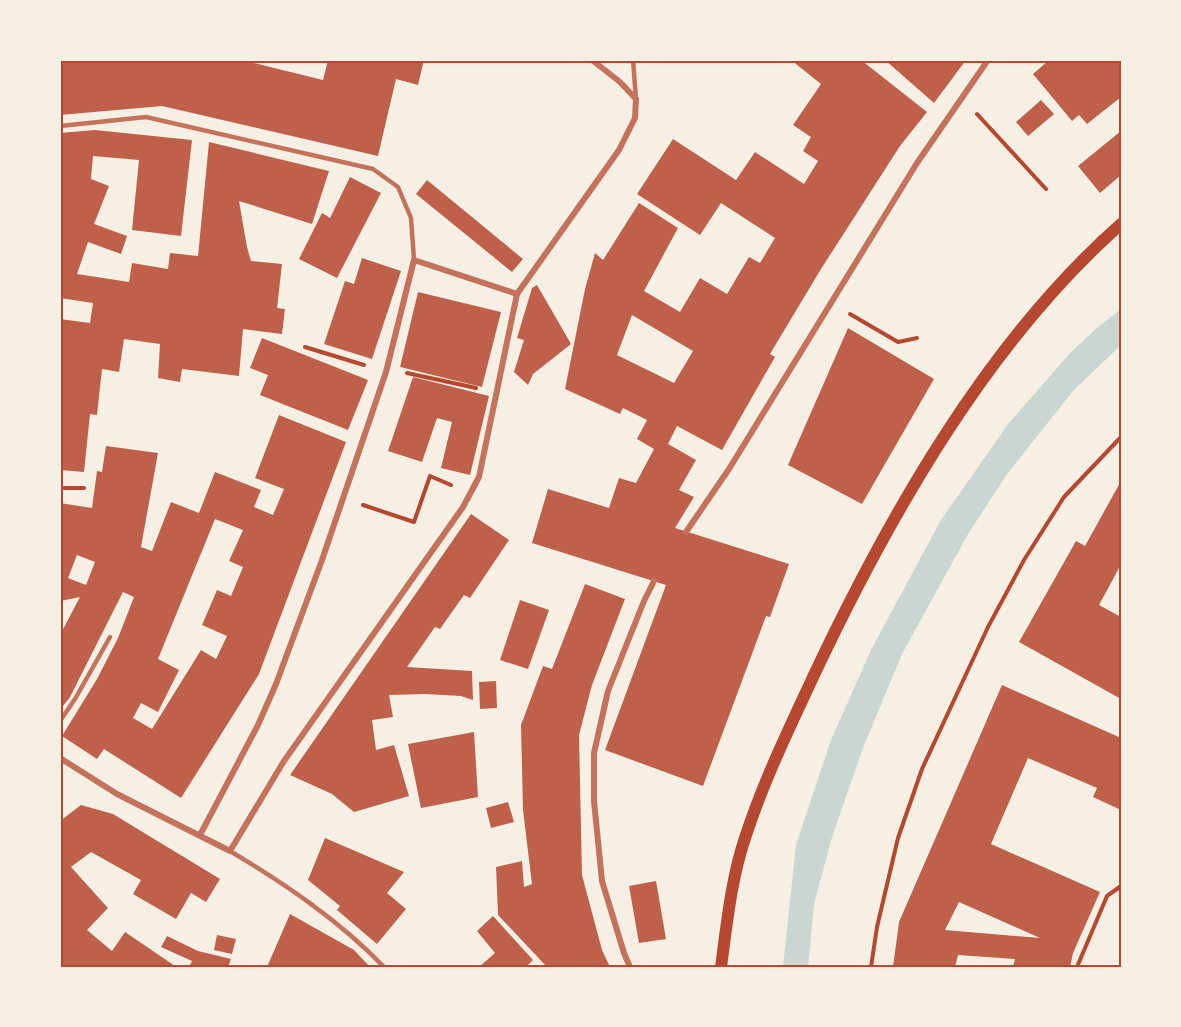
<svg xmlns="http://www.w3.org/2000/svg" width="1181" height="1027" font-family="Rubik,sans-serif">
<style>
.water{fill:#c9d6d2}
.building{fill:#bf614a;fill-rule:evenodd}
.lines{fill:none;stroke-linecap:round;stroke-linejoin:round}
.path{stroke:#b5482f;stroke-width:4}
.service{stroke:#c5725c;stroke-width:4.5}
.minor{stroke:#c5725c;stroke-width:6}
.secondary{stroke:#b5482f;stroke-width:12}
.neatline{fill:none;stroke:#b5482f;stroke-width:2}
</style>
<rect width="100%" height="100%" fill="#f6efe4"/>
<path class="water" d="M1121 309V345L1073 391 1007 474 968 534 902 654 863 748 832 837 814 904 808 967H783L796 845 831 740 872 648 941 520 1009 423 1071 352 1096 329Z"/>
<g class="building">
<path d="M60 60H242L323 80 328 60H424L418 85 396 79 378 156 162 106 60 115Z"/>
<path d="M791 60H861L927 112 900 146 821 269 770 354 775 357 722 450 677 426 668 444 696 460 679 490 694 497 675 528 789 564 770 617 766 616 703 786 605 750 666 585 532 543 548 489 609 508 619 478 636 483 654 449 637 439 647 420 623 408 620 414 565 389 585 289 595 253 603 260 639 203 678 228 644 291 680 312 700 278 727 294 749 257 760 263 775 238 721 203 700 235 637 194 673 139 736 180 755 152 804 184 818 161 803 151 811 137 793 125 821 84ZM632 315 693 351 674 383 617 355Z"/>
<path d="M885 60H966L934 103Z"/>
<path d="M1049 60H1121V97L1087 124 1079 115 1072 121 1033 74Z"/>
<path d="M1041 100 1054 114 1028 136 1016 122Z"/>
<path d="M95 130 192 140 181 236 132 230 139 160 93 156 91 179 109 186 94 224 127 236 121 254 88 242 77 274 129 282 132 263 168 269 170 253 198 256 209 142 329 171 312 224 239 201 247 247 251 261 282 264 277 308 285 309 282 334 243 329 239 376 182 369 180 382 158 378 160 344 124 339 119 372 102 369 97 415 90 414 84 472 60 470V319L90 323 93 303 60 298V133Z"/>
<path d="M1121 131V175L1100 193 1078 166Z"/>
<path d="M350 177 381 193 337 278 299 259 322 213 330 218Z"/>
<path d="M427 180 523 259 512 272 416 194Z"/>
<path d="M362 258 401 271 372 359 324 344 345 281 354 284Z"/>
<path d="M537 285 571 344 533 374 528 385 514 372 524 340 517 338 532 288Z"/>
<path d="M418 292 501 312 482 387 400 367Z"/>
<path d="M848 328 934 379 862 504 788 465Z"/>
<path d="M262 338 368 380 348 430 260 395 268 375 250 368Z"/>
<path d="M413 377 489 396 470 475 441 468 452 422 437 418 422 462 388 451Z"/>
<path d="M279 415 346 442 259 674 181 798 104 749 97 759 62 736 97 679 118 638 134 597 123 592 70 697 60 710V635L80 597 60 601V503L92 508 97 471 102 472 106 446 158 453 141 547 152 551 171 502 199 513 215 472 261 490 254 507 273 515 284 489 255 478ZM215 519 243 530 229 561 243 567 231 596 217 590 202 625 227 636 216 659 201 650 152 729 133 718 141 703 158 712 179 670 158 659ZM77 555 95 562 86 585 68 578Z"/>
<path d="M1121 481V569L1119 568 1099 605 1121 617V699L1019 642 1076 541 1085 546Z"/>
<path d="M471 514 509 540 470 598 464 595 440 629 435 627 407 667 472 671 473 700 461 696 425 694 389 695 393 717 372 720 376 750 394 745 409 796 354 812 332 794 290 775Z"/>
<path d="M585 584 625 599 592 685 579 735 582 875 602 950 610 967H547L498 915 496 867 522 861 524 887 532 884 523 810 521 725 543 666 552 669Z"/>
<path d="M520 600 549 610 528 669 500 660Z"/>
<path d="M496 681 497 708 480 709 479 682Z"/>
<path d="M1002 685 1121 738V810L1093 797 1097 788 1028 758 991 844 1100 892 1073 953 1070 967H1013L1015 959 958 955 955 967H893L899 922ZM959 902 1040 938 945 930Z"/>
<path d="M474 732 478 797 421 808 408 744Z"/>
<path d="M508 802 514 822 491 828 486 808Z"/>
<path d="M81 805 113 814 220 879 206 902 191 893 176 919 133 894 141 880 91 852 71 867 108 908 87 930 112 951 125 932 175 966 174 967H60V821Z"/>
<path d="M325 838 404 872 387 893 406 909 377 944 337 910 340 906 308 880Z"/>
<path d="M656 881 666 939 639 943 629 886Z"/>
<path d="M290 914 354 950 370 967H267Z"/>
<path d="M493 916 533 960 526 967H479L495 953 477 931Z"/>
<path d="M217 935 236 939 232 954 214 950Z"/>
<path d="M167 936 198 951 231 959 228 967H189L192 961 161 947Z"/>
</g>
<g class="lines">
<g class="path">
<path d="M977 114 1046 189"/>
<path d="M850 314 898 342 917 338"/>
<path d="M305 347 364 365"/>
<path d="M407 373 476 388"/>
<path d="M60 488H84"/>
<path d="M363 505 414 522 430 476 451 485"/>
<path d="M871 967 877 927 898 838 922 769 988 627 1024 560 1064 497 1121 437"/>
<path d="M1077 967 1107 896 1121 886"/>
</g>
<g class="service">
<path d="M633 60 636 99"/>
<path d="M60 126 146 117 373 169 398 187 411 218 414 260"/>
<path d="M60 721 75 699 110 637"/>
<path d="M230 851C285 884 340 921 384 967"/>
</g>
<g class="minor">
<path d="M686 532 729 469 917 163 988 60"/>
<path d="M60 758 117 794 230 851 284 761 463 507 479 477 517 294 619 150 635 118 636 99 620 82 592 60"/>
<path d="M200 835 258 725 276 684 322 560 386 372 414 260 517 294"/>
<path d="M630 967 624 953 602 881 594 801V753L608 691 644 601 654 581"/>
</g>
<path class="secondary" d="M721 967C727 923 731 880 745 838 763 782 789 729 814 675 889 516 988 341 1121 224"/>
</g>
<rect width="1181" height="1027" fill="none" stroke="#f6efe4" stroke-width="123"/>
<rect x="62" y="62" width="1058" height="904" class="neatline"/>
</svg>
